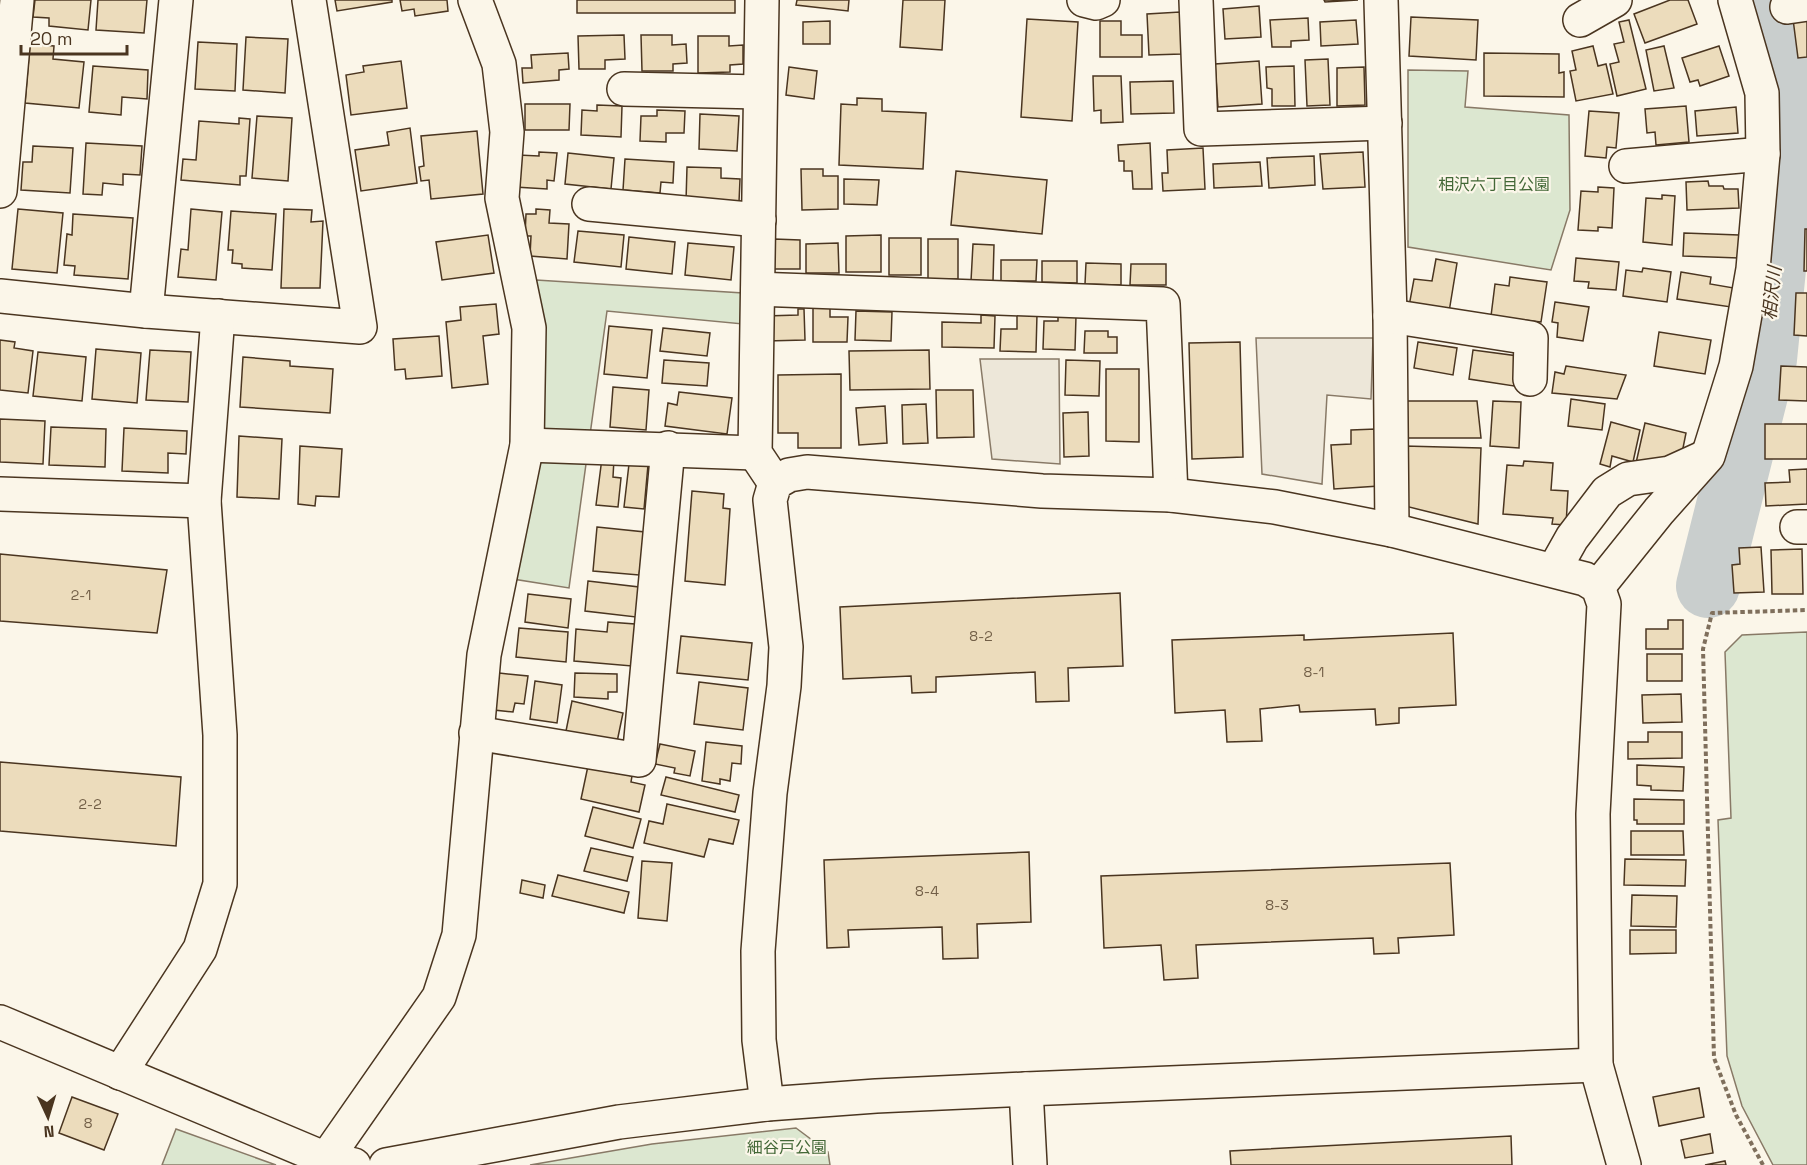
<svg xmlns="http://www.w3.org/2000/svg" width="1807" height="1165" font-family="'Space Grotesk','Noto Sans JP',sans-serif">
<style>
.green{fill:#dce7d0;stroke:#887966;stroke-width:1.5}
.parking{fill:#ede7d9;stroke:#887966;stroke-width:1.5}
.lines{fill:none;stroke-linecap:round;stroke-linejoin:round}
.river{stroke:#c9cecd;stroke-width:64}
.building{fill:#ecdcbc;stroke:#4a3520;stroke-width:1.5}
.minor-casing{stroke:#4a3520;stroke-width:36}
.path{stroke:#7f6f5c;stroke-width:4;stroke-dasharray:4.5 3;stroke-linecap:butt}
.minor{stroke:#fbf6e9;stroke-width:33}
.labels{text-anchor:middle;stroke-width:4.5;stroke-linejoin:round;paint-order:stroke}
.number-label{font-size:14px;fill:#725f47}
.park-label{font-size:16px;fill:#436837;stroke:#fbf6e9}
.water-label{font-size:18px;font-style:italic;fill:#4a3520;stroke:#fbf6e9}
</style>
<rect width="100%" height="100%" fill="#fbf6e9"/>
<g class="green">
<path d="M1408 70 1468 71 1465 107 1569 115 1570 210 1551 270 1408 247Z"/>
<path d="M536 280 743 293V324L607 311 569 588 513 579 540 305Z"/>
<path d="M1807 632V1165H1773L1742 1106 1727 1056 1718 820 1731 818 1725 652 1742 635Z"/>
<path d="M796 1128 828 1152 830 1165H530L652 1144Z"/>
<path d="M176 1129 276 1165H162Z"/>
</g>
<g class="parking">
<path d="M1256 338H1373L1371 399 1327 395 1322 484 1262 474Z"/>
<path d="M980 359H1059L1060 464 992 459Z"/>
</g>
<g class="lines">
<path class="river" d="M1708 586 1765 359 1789 118 1783 64 1758 0"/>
</g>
<g class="building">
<path d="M35 0H91L88 30 49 26V18L33 17Z"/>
<path d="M98 0H147L144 33 96 30Z"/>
<path d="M335 0H392V2L337 11Z"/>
<path d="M400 0H447L448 11 415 16 414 9 402 11Z"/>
<rect x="577" y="0" width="158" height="13"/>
<path d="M797 0H849L848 11 796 5Z"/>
<path d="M903 0H945L942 50 900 47Z"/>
<path d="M1324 0H1358L1325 2Z"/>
<path d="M1670 0H1688L1697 24 1645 43 1634 14Z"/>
<path d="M1259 6 1261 37 1225 39 1223 9Z"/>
<path d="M1180 12 1182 54 1149 55 1147 14Z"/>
<path d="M1411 17 1478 20 1476 60 1409 56Z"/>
<path d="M1807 17V57L1798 58 1793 19Z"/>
<path d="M1308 18 1309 40 1291 41V47H1272L1270 20Z"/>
<path d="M1027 19 1078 22 1072 121 1021 117Z"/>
<path d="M1356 20 1358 44 1321 46 1320 22Z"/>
<path d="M1629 20 1646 89 1617 96 1610 64 1619 62 1614 44 1624 42 1619 22Z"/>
<path d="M830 21V44H803V22Z"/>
<path d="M1100 21H1121V35H1142V57H1100Z"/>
<path d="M624 35 625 59 605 60V69H579L578 36Z"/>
<path d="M641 35H672V45L686 44 687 63 673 64V71H642Z"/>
<path d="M698 36H729V46L743 45V64L730 65V72L698 73Z"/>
<path d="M246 37 288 39 285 93 243 90Z"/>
<path d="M198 42 237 44 235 91 195 89Z"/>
<path d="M30 44 54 46 53 59 84 62 79 108 25 103Z"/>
<path d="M1593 46 1598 66 1606 64 1613 94 1576 101 1570 71 1576 70 1572 51Z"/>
<path d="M1664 46 1674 88 1654 91 1646 50Z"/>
<path d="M1719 46 1729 76 1700 86 1698 80 1690 82 1682 58Z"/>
<path d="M568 53 569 69 559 70V80L523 83 522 68H532L531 55Z"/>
<path d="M1484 53 1559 54V73L1564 72V97L1484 96Z"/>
<path d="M1328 59 1330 105 1307 106 1305 60Z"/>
<path d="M401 61 407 108 351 115 346 75 364 72 363 66Z"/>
<path d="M1259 61 1262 104 1218 107 1215 64Z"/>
<path d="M93 66 148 70 147 99 122 97 121 115 89 112Z"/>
<path d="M1294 66 1295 106H1272V89L1267 88 1266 67Z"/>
<path d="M789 67 817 71 814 99 786 95Z"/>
<path d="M1364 67 1365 105 1337 106V68Z"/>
<path d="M1093 76H1121L1123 122 1101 123V110L1094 111Z"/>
<path d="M1173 81 1174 113 1131 114 1130 82Z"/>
<path d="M857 98 882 99V111L926 113 923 169 839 165 841 104 857 105Z"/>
<path d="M525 104H570L569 130H525Z"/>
<path d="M597 105 622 106 621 137 581 135 582 110 597 111Z"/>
<path d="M1686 106 1689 142 1656 145 1655 132 1647 133 1645 109Z"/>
<path d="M1736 107 1738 133 1697 136 1695 111Z"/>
<path d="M657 110 685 111 684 133H666V142L640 141 641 116H657Z"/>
<path d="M1589 111 1619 113 1616 148 1607 147 1606 158 1585 156Z"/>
<path d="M700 114 739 116 737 151 699 149Z"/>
<path d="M257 116 292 118 288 181 252 178Z"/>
<path d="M239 118 250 119 246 176H240V185L181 180 183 159 196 160 199 121 239 124Z"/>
<path d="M410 128 417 183 361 191 355 150 389 145 387 132Z"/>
<path d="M477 131 483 194 431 199 429 180 421 181 419 167 424 166 421 136Z"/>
<path d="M86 143 142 146 140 175 123 174V185L103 183 102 195 83 194Z"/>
<path d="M1150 143 1152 189H1133L1132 171H1124V161H1119L1118 145Z"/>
<path d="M33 146 73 148 70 193 21 190 23 162H32Z"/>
<path d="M1203 148 1205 189 1163 191 1162 173H1168L1167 150Z"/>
<path d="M539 152 557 153 554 181 547 180V189L515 187 518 155 539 156Z"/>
<path d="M1363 152 1365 187 1323 189 1320 154Z"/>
<path d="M568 153 614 158 611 189 565 184Z"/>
<path d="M1314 156 1315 185 1269 188 1267 158Z"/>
<path d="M625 159 674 162 673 183 661 182 660 193 623 190Z"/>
<path d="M1260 162 1262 186 1214 188 1213 164Z"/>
<path d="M687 167 721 168V178L740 179 739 202 686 201Z"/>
<path d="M801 169H823V176H838V209L802 210Z"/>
<path d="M956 171 1047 180 1042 234 951 225Z"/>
<path d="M844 179 879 180 877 205 844 204Z"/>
<path d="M1708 181 1709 186H1723L1724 189H1738L1739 208 1687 210 1686 182Z"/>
<path d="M1598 187 1614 188 1612 228 1598 227V231L1578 230 1581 191 1598 192Z"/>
<path d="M1662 195 1675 196 1672 245 1643 242 1646 198 1662 199Z"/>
<path d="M18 209 63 213 57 273 12 269Z"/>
<path d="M191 209 222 212 216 280 178 277 181 249 188 250Z"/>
<path d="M284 209 312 210 311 222 323 221 320 288H281Z"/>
<path d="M536 209 550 210 549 223 569 224 567 259 530 256 531 236H525L526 214H536Z"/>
<path d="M231 211 276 214 272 270 242 268V264L232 263 233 250H228Z"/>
<path d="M73 214 133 218 128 279 74 275 75 266 64 265 67 234 72 235Z"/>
<path d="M1805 229H1807V271H1804Z"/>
<path d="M578 231 624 235 621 267 574 262Z"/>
<path d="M1684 233 1739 235V258L1683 256Z"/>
<path d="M488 235 494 273 442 280 436 242Z"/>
<path d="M881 235V272H846V236Z"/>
<path d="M629 237 675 242 672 274 626 269Z"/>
<rect x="889" y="238" width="32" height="37"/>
<path d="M774 239 800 240V269H774Z"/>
<rect x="928" y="239" width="30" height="40"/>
<path d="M688 243 734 247 731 280 685 275Z"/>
<path d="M838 243 839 273H806V244Z"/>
<path d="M973 244 994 245 993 281H971Z"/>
<path d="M1576 258 1619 262 1616 290 1588 288 1589 282 1574 281Z"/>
<path d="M1436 259 1457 263 1449 312 1409 306 1414 279 1432 281Z"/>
<path d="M1001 260H1037L1036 281H1001Z"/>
<path d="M1042 261H1077V283L1042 282Z"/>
<path d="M1086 263 1121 264V285L1085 284Z"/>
<path d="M1131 264H1166V285H1130Z"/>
<path d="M1643 268 1671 272 1667 302 1623 296 1626 270 1642 272Z"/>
<path d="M1681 272 1711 277 1710 284 1734 288 1731 307 1677 299Z"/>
<path d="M1510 277 1547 282 1541 322 1491 316 1495 284 1509 286Z"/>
<path d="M1796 293H1807V336L1794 335Z"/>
<path d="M1555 302 1589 307 1583 341 1557 337 1558 323 1552 322Z"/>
<path d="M496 304 499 334 483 336 488 384 452 388 446 322 461 320 460 307Z"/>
<path d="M813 304H830V317H848L847 342H813Z"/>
<path d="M798 309H804L805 340 766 341 765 316 798 315Z"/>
<path d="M856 311 892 312 891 341 855 340Z"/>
<path d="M1017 314H1037L1036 352 1000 351 1001 329H1017Z"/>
<path d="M981 315 995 316 994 348 942 347V322L981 323Z"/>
<path d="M1058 316H1076L1075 350 1043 349 1044 321H1058Z"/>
<path d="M609 326 652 330 647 378 604 374Z"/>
<path d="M663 328 710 333 707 356 660 351Z"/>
<path d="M1085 331H1108V337H1117V353H1084Z"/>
<path d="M1659 332 1711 340 1705 374 1654 366Z"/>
<path d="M439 336 442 376 406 379 405 369 395 370 393 339Z"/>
<path d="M0 340 15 342 14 348 33 351 28 393 0 390Z"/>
<path d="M1240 342 1243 457 1192 459 1189 343Z"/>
<path d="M1418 342 1457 348 1453 375 1414 368Z"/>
<path d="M96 349 141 353 137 403 92 399Z"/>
<path d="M150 350 191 352 188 402 146 400Z"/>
<path d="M929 350 930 389 850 390 849 351Z"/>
<path d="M1473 350 1518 356 1514 386 1469 379Z"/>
<path d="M38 352 86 357 82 401 33 396Z"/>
<path d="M243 357 290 361V366L333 369 330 413 240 407Z"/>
<path d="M664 360 709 363 707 386 662 383Z"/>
<path d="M1066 360 1100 361 1099 396 1065 395Z"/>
<path d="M1566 366 1626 375 1617 399 1552 393 1555 372 1564 374Z"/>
<path d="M1781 366 1807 367V401L1779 400Z"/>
<path d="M1106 369H1139V442L1106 441Z"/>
<path d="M841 374V448H798V433H778V375Z"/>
<path d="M613 387 649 390 646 430 610 427Z"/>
<path d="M936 390H973L974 437 937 438Z"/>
<path d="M679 392 732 398 727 434 665 426 668 403 677 405Z"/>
<path d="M1571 399 1605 404 1602 430 1568 426Z"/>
<path d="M1406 401H1477L1481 438H1407Z"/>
<path d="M1493 401 1521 402 1519 448 1490 446Z"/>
<path d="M926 404 928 443 903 444 902 405Z"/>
<path d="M885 406 887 443 859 445 856 408Z"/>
<path d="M1088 412 1089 456 1064 457 1063 413Z"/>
<path d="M0 419 45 421 43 464 0 462Z"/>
<path d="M1611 422 1640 430 1633 462 1612 456 1610 467 1600 464Z"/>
<path d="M1645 423 1686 433 1682 453 1662 462 1636 463Z"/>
<rect x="1765" y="424" width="42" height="35"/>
<path d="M51 427 106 429 105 467 49 465Z"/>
<path d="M124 428 187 431 186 454 168 453V473L122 471Z"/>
<path d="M1376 429 1379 486 1334 489 1331 445 1351 444V430Z"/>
<path d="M239 436 282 439 279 499 237 497Z"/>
<path d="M300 446 342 449 339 497 316 496 315 506 298 504Z"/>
<path d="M1404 446 1481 448 1478 524 1405 506Z"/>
<path d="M602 458 614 459 613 477 621 478 618 507 596 505Z"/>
<path d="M1524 461 1553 463 1551 490 1568 491 1566 525 1552 524 1553 518 1503 514 1507 465 1523 466Z"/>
<path d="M629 464 648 465 644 509 624 507Z"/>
<path d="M1807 469V504L1766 506 1765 483 1790 482 1789 470Z"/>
<path d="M692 491 724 494 723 508 730 509 725 585 685 581Z"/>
<path d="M597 527 645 532 639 575 593 571Z"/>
<path d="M1761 547 1764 592 1734 593 1732 565 1740 564 1739 548Z"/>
<path d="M1802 549 1803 594H1772L1771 550Z"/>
<path d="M0 554 167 570 157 633 0 621Z"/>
<path d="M588 581 639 587 636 617 585 611Z"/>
<path d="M1120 593 1123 666 1068 668 1069 701 1036 702 1035 672 936 677V692L912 693 911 676 843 679 840 607Z"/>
<path d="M528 594 571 599 568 628 525 622Z"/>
<path d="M1668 620H1683V649H1646V629H1668Z"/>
<path d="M608 622 635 624 632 666 574 661 576 629 607 632Z"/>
<path d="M519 628 568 632 566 662 516 657Z"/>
<path d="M1453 633 1456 705 1399 708V723L1376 725 1375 709 1300 712 1299 705 1260 709 1262 741 1227 742 1225 710 1175 713 1172 640 1304 635V640Z"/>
<path d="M681 636 752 643 748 680 677 673Z"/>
<rect x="1647" y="654" width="35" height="27"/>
<path d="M499 673 528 676 524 704 515 703 513 712 494 710Z"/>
<path d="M575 673 617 674V692H608V699L574 697Z"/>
<path d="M535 681 562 685 557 723 530 719Z"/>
<path d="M699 682 748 688 743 730 694 724Z"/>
<path d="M1681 694 1682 722 1643 723 1642 695Z"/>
<path d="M572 701 623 713 617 742 566 731Z"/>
<path d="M1648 732H1682V758L1628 759V742H1648Z"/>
<path d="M706 742 742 746 741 764 732 763 730 781 720 779V784L702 781Z"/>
<path d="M660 744 695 751 690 776 674 773 675 768 655 764Z"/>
<path d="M0 762 181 777 176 846 0 831Z"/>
<path d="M1637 765 1684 767 1683 791 1651 790V786L1637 785Z"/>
<path d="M588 766 632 776 631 782 645 785 639 812 581 799Z"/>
<path d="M666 777 739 795 735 812 661 795Z"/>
<path d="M1634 799 1684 800V824H1637V820H1634Z"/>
<path d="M667 804 739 820 733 844 709 839 704 857 644 843 649 821 663 824Z"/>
<path d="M593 807 641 819 633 848 585 836Z"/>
<path d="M1631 831H1683L1684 855H1631Z"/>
<path d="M591 848 633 857 627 881 584 871Z"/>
<path d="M1029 852 1031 922 977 924 978 958 943 959 942 927 848 930 849 947 827 948 824 860Z"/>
<path d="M1625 859 1686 860 1685 886 1624 885Z"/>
<path d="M642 861 672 863 667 921 638 918Z"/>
<path d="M1450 863 1454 935 1398 938 1399 953 1374 954 1373 938 1196 945 1198 978 1164 980 1161 945 1104 948 1101 876Z"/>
<path d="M558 875 629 892 624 913 552 896Z"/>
<path d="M522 880 545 885 543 898 520 893Z"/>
<path d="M1632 895 1677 896 1676 927 1631 926Z"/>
<path d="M1630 930H1676V953L1630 954Z"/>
<path d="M1699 1088 1704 1117 1659 1126 1653 1097Z"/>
<path d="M72 1097 118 1114 104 1150 59 1133Z"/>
<path d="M1710 1134 1713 1153 1685 1158 1681 1140Z"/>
<path d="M1511 1136 1512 1165H1231L1230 1151Z"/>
<path d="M1725 1161 1726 1165H1705Z"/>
</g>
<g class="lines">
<defs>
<g id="minor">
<path d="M762 0 755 453 775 483"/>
<path d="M1084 0 1096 3 1103 0"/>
<path d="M1196 0 1201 129 1385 123"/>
<path d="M1381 0 1390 316 1392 530"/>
<path d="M1787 7 1807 4"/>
<path d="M1580 20 1615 0"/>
<path d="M624 89 760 92"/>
<path d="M1626 166 1763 154"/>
<path d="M0 191 17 0"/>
<path d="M589 204 759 220"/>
<path d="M758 289 1163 304 1171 495"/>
<path d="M0 296 146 311 360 327 309 0"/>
<path d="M146 311 176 0"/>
<path d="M1390 316 1531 338 1530 379"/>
<path d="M527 445 755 453"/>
<path d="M0 494 204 501"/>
<path d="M1797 527H1807"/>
<path d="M1554 570 1572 538 1607 492 1628 479 1670 473 1703 458"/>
<path d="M1598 587 1659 511 1708 456 1736 366 1753 269 1763 154 1762 93 1735 0"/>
<path d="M476 733 639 760 668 448"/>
<path d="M0 1022 326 1159 354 1165"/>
<path d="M120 1073 200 949 220 884V735L204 501 218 316"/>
<path d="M1026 1089 1030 1165"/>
<path d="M767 1104 759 1040 758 951 770 793 784 686 786 647 770 500 775 483 789 475 807 472 1042 491 1171 495 1275 507 1392 530 1585 579 1598 587 1604 604 1593 814 1596 1065 1624 1165"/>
<path d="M326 1159 439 997 459 935 484 655 527 445 529 328 502 198 507 132 499 64 475 0"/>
<path d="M386 1165 619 1122 767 1104 876 1096 1026 1089 1596 1065"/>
</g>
</defs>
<use href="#minor" class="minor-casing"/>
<path class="path" d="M1763 1165 1736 1115 1714 1058 1703 649 1712 613 1807 610"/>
<use href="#minor" class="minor"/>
</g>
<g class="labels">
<g class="number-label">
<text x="81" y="600">2-1</text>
<text x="981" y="641">8-2</text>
<text x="1314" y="677">8-1</text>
<text x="90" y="809">2-2</text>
<text x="927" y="896">8-4</text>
<text x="1277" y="910">8-3</text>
<text x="88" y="1128">8</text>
</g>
<g class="park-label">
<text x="1494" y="190">相沢六丁目公園</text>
<text x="787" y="1153">細谷戸公園</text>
</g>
<g class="water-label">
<text transform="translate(1772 293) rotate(-84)" y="6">相沢川</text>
</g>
</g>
<g transform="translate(48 1117) rotate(176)" stroke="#fbf6e9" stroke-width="4.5" paint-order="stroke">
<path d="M0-4.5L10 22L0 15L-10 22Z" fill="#4a3520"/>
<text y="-9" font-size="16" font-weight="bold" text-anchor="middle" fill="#4a3520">N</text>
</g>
<path d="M21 45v9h106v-9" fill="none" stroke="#4a3520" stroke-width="3"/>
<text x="30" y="45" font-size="18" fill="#4a3520" stroke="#fbf6e9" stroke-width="4.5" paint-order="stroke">20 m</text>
</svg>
